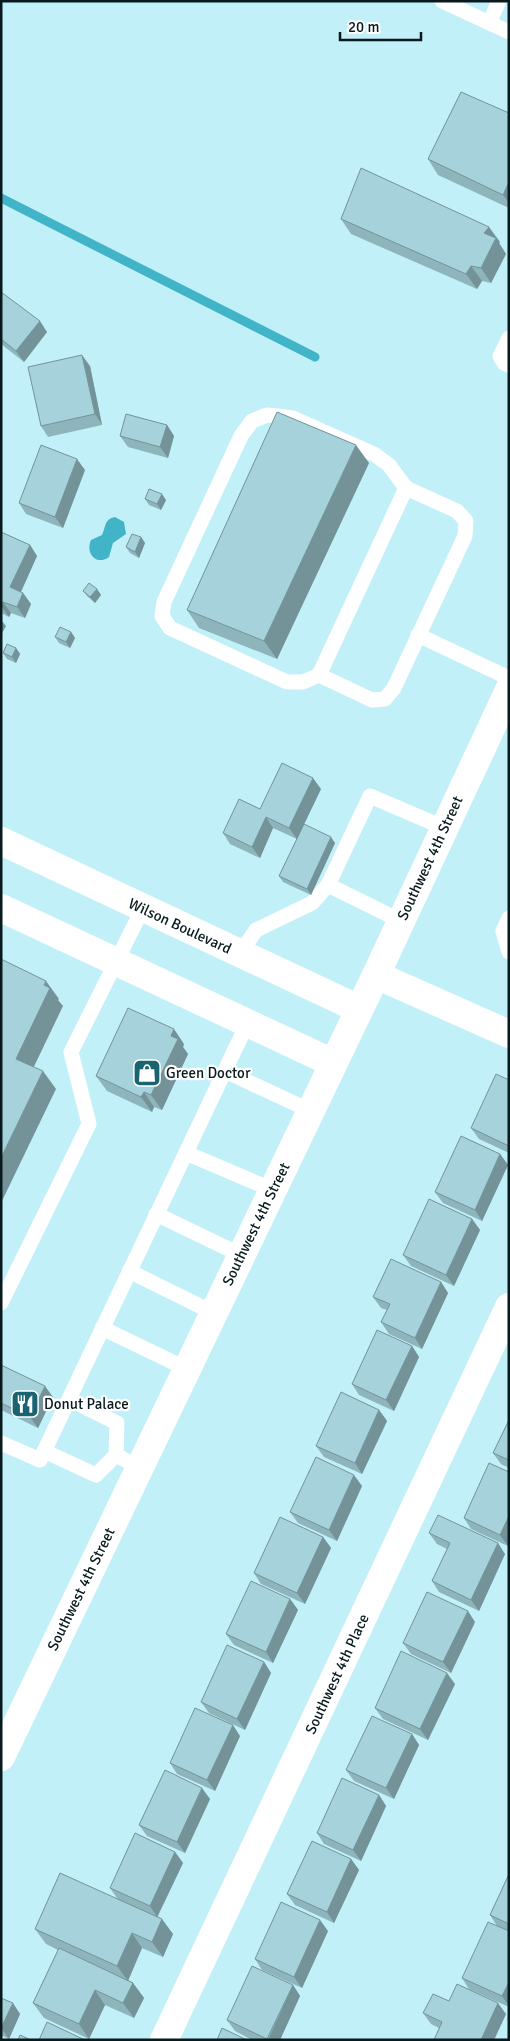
<svg xmlns="http://www.w3.org/2000/svg" width="510" height="2041" font-family="Signika,sans-serif">
<style>
.water{fill:#41b4c8}
.lines{fill:none;stroke-linecap:round;stroke-linejoin:round}
.stream{stroke:#41b4c8;stroke-width:9}
.lane{stroke:#fff;stroke-width:15}
.street{stroke:#fff;stroke-width:28}
.secondary{stroke:#fff;stroke-width:28}
.wall{fill:#8eb5bc}
.shaded-wall{fill:#749399}
.building{fill:#a5d2db;stroke:#749399}
.labels{text-anchor:middle;stroke-width:4.5;stroke-linejoin:round;paint-order:stroke}
.street-label{font-size:15px;fill:#081a1d;stroke:#fff}
.poi-label{font-size:15px;fill:#081a1d;stroke:#fff;text-anchor:start}
</style>
<rect width="100%" height="100%" fill="#c2f0f9"/>
<path class="water" d="M115 517 124 522 126 534 113 543 109 557C97 566 85 554 91 540L102 535C106 527 104 519 115 517Z"/>
<g class="lines">
<path class="stream" d="M1 198 315 357"/>
<g class="lane">
<path d="M442 1 509 32"/>
<path d="M489 23 499 1"/>
<path d="M509 338 500 356 504 363 509 365"/>
<path d="M406 488 457 511 466 521 465 536 394 688 385 699 372 700 319 675Z"/>
<path d="M418 635 509 678"/>
<path d="M319 675 303 682H287L170 628 162 616 164 602 241 436 252 421 267 415 293 418 374 454 389 465 406 488"/>
<path d="M509 918 503 931 509 952"/>
<path d="M401 921 328 885 370 796 445 828"/>
<path d="M240 954 256 930 312 903 328 885"/>
<path d="M225 1071 311 1111"/>
<path d="M186 1153 273 1190"/>
<path d="M156 1214 241 1255"/>
<path d="M129 1271 214 1313"/>
<path d="M1 1303 89 1124 71 1052 143 908"/>
<path d="M102 1328 187 1369"/>
<path d="M69 1399 117 1423 116 1455 140 1468"/>
<path d="M1 1443 40 1460 248 1022"/>
<path d="M44 1451 96 1475 116 1455"/>
</g>
<path class="street" d="M164 2040 509 1307"/>
<g class="secondary">
<path d="M1 841 359 1009"/>
<path d="M1 908 333 1063"/>
<path d="M376 975 509 1034"/>
<path d="M1 1757 376 975 509 690"/>
</g>
</g>
<g class="wall">
<path d="M509 113V208L438 175 428 159Z"/>
<path d="M341 219 500 242 499 243 506 254 491 283 482 281 477 289 351 234Z"/>
<path d="M1 292 47 332 24 362 1 344Z"/>
<path d="M90 366 102 425 48 437 41 426Z"/>
<path d="M167 425 174 436 168 458 128 447 120 436Z"/>
<path d="M369 463 277 659 199 628 187 610Z"/>
<path d="M85 470 63 528 26 514 19 503Z"/>
<path d="M145 499 166 500 161 510 149 505Z"/>
<path d="M1 532 30 545 37 556 21 592 23 593 31 604 25 618 11 613 9 617 1 613Z"/>
<path d="M141 537 145 543 139 558 130 553 126 547Z"/>
<path d="M97 589 101 595 95 603 87 596 83 591Z"/>
<path d="M71 632 75 638 70 648 59 643 55 637Z"/>
<path d="M16 648 20 654 16 663 7 659 3 653Z"/>
<path d="M321 789 304 824 335 843 311 895 283 882 279 876 297 839 273 828 260 858 230 844 223 833 260 809Z"/>
<path d="M184 1044 183 1047 188 1054 162 1110 154 1107 152 1112 107 1091 96 1076Z"/>
<path d="M509 1080V1153L479 1139 471 1128Z"/>
<path d="M500 1154 508 1165 482 1221 443 1203 435 1192Z"/>
<path d="M472 1219 480 1230 454 1286 411 1266 403 1255Z"/>
<path d="M441 1282 448 1293 422 1349 389 1334 381 1322 387 1310 381 1308 373 1297Z"/>
<path d="M412 1346 419 1357 394 1411 359 1395 352 1384Z"/>
<path d="M1 1365 53 1397 38 1428 1 1410Z"/>
<path d="M379 1410 387 1421 362 1474 324 1457 316 1446Z"/>
<path d="M509 1420V1468L501 1464 493 1453Z"/>
<path d="M509 1472 508 1546 471 1529 464 1518Z"/>
<path d="M362 1486 337 1541 298 1523 290 1512Z"/>
<path d="M429 1533 505 1554 479 1611 439 1592 432 1581 447 1549 437 1544Z"/>
<path d="M323 1537 331 1548 305 1604 261 1584 254 1573Z"/>
<path d="M290 1599 298 1610 273 1663 234 1645 226 1634Z"/>
<path d="M475 1622 451 1673 411 1654 403 1643Z"/>
<path d="M264 1662 271 1673 245 1730 209 1713 201 1702Z"/>
<path d="M455 1684 428 1740 383 1719 375 1708Z"/>
<path d="M412 1734 419 1745 394 1799 354 1781 346 1770Z"/>
<path d="M240 1736 215 1791 177 1774 170 1763Z"/>
<path d="M379 1795 386 1806 361 1861 324 1844 317 1833Z"/>
<path d="M210 1799 185 1853 147 1836 139 1825Z"/>
<path d="M175 1852 183 1863 158 1916 173 1934 163 1957 142 1948 128 1980 133 1983 144 1998 134 2018 105 2005 89 2039 44 2018 33 2003 58 1950 46 1944 35 1929 117 1898 110 1888Z"/>
<path d="M351 1859 359 1870 334 1923 295 1905 287 1894Z"/>
<path d="M509 1874V2007L469 1989 462 1978 497 1926 490 1915Z"/>
<path d="M328 1931 302 1988 262 1970 255 1959Z"/>
<path d="M293 1985 300 1996 280 2040H252L235 2031 227 2020Z"/>
<path d="M1 1998 20 2014 9 2039 1 2035Z"/>
<path d="M449 2001 506 2014 494 2040H434L439 2028 431 2024 423 2013Z"/>
</g>
<g class="shaded-wall">
<path d="M509 182V203L503 195Z"/>
<path d="M489 227 500 242 499 243 506 254 491 283 481 268 484 233Z"/>
<path d="M471 266 482 281 477 289 466 274Z"/>
<path d="M40 321 47 332 24 362 16 351Z"/>
<path d="M82 355 90 366 102 425 95 414Z"/>
<path d="M167 425 174 436 168 458 160 447Z"/>
<path d="M356 445 369 463 277 659 264 641Z"/>
<path d="M77 459 85 470 63 528 55 517Z"/>
<path d="M162 494 166 500 161 510 157 504Z"/>
<path d="M141 537 145 543 139 558 135 552Z"/>
<path d="M30 545 37 556 18 598 10 587Z"/>
<path d="M97 589 101 595 95 603 90 597Z"/>
<path d="M23 593 31 604 25 618 17 607Z"/>
<path d="M3 602 11 613 9 617 1 606Z"/>
<path d="M1 620 6 626 1 635Z"/>
<path d="M71 632 75 638 70 648 66 642Z"/>
<path d="M16 648 20 654 16 663 12 657Z"/>
<path d="M313 778 321 789 297 839 289 828Z"/>
<path d="M266 817 273 828 260 858 252 847Z"/>
<path d="M331 837 335 843 311 895 307 889Z"/>
<path d="M46 981 59 999 58 1000 63 1006 29 1077 16 1059Z"/>
<path d="M174 1029 184 1044 183 1047 188 1054 162 1110 151 1095 171 1036Z"/>
<path d="M43 1071 56 1089 1 1203V1158Z"/>
<path d="M144 1092 154 1107 152 1112 141 1097Z"/>
<path d="M500 1154 508 1165 482 1221 475 1210Z"/>
<path d="M472 1219 480 1230 454 1286 446 1275Z"/>
<path d="M441 1282 448 1293 422 1349 415 1338Z"/>
<path d="M412 1346 419 1357 394 1411 386 1400Z"/>
<path d="M45 1386 53 1397 38 1428 30 1417Z"/>
<path d="M379 1410 387 1421 362 1474 355 1463Z"/>
<path d="M354 1475 362 1486 337 1541 329 1530Z"/>
<path d="M509 1516V1544L508 1546 500 1535Z"/>
<path d="M323 1537 331 1548 305 1604 297 1593Z"/>
<path d="M498 1543 505 1554 479 1611 471 1600Z"/>
<path d="M290 1599 298 1610 273 1663 266 1652Z"/>
<path d="M468 1611 475 1622 451 1673 443 1662Z"/>
<path d="M264 1662 271 1673 245 1730 237 1719Z"/>
<path d="M447 1673 455 1684 428 1740 420 1729Z"/>
<path d="M233 1725 240 1736 215 1791 207 1780Z"/>
<path d="M412 1734 419 1745 394 1799 386 1788Z"/>
<path d="M202 1788 210 1799 185 1853 177 1842Z"/>
<path d="M379 1795 386 1806 361 1861 353 1850Z"/>
<path d="M175 1852 183 1863 157 1917 150 1906Z"/>
<path d="M351 1859 359 1870 334 1923 327 1912Z"/>
<path d="M162 1919 173 1934 163 1957 152 1942Z"/>
<path d="M320 1920 328 1931 302 1988 294 1977Z"/>
<path d="M132 1933 142 1948 128 1981 117 1966Z"/>
<path d="M509 1982V2006L502 1996Z"/>
<path d="M133 1983 144 1998 134 2018 123 2003Z"/>
<path d="M293 1985 300 1996 280 2040H268Z"/>
<path d="M95 1990 105 2005 89 2039 79 2024Z"/>
<path d="M13 2003 20 2014 9 2039 1 2028Z"/>
<path d="M498 2003 506 2014 494 2040H481Z"/>
</g>
<g class="building">
<path d="M461 92 509 113V182L503 195 428 159Z"/>
<path d="M361 168 489 227 484 233 496 238 481 268 471 266 466 274 341 219Z"/>
<path d="M1 292 40 321 16 351 1 339Z"/>
<path d="M82 355 95 414 41 426 28 367Z"/>
<path d="M277 412 356 445 264 641 187 610Z"/>
<path d="M126 414 167 425 160 447 120 436Z"/>
<path d="M41 445 77 459 55 517 19 503Z"/>
<path d="M149 489 162 494 157 504 145 499Z"/>
<path d="M1 532 30 545 10 587 23 593 17 607 3 602 1 606Z"/>
<path d="M132 534 141 537 135 552 126 547Z"/>
<path d="M89 583 97 589 90 597 83 591Z"/>
<path d="M60 627 71 632 66 642 55 637Z"/>
<path d="M7 644 16 648 12 657 3 653Z"/>
<path d="M282 763 313 778 289 828 266 817 252 847 223 833 239 799 260 809Z"/>
<path d="M304 824 331 837 307 889 279 876Z"/>
<path d="M1 959 46 981 44 985 50 988 16 1059 43 1071 1 1158Z"/>
<path d="M128 1008 174 1029 171 1036 178 1039 151 1095 144 1092 141 1097 96 1076Z"/>
<path d="M496 1074 509 1080V1146L471 1128Z"/>
<path d="M461 1136 500 1154 475 1210 435 1192Z"/>
<path d="M429 1199 472 1219 446 1275 403 1255Z"/>
<path d="M391 1259 441 1282 415 1338 381 1322 390 1304 373 1297Z"/>
<path d="M377 1330 412 1346 386 1400 352 1384Z"/>
<path d="M1 1365 45 1386 30 1417 1 1403Z"/>
<path d="M341 1392 379 1410 355 1463 316 1446Z"/>
<path d="M509 1420V1460L493 1453Z"/>
<path d="M316 1457 354 1475 329 1530 290 1512Z"/>
<path d="M489 1463 509 1472V1516L500 1535 464 1518Z"/>
<path d="M438 1515 498 1543 471 1600 432 1581 450 1543 429 1533Z"/>
<path d="M280 1517 323 1537 297 1593 254 1573Z"/>
<path d="M251 1581 290 1599 266 1652 226 1634Z"/>
<path d="M427 1592 468 1611 443 1662 403 1643Z"/>
<path d="M227 1645 264 1662 237 1719 201 1702Z"/>
<path d="M401 1651 447 1673 420 1729 375 1708Z"/>
<path d="M195 1708 233 1725 207 1780 170 1763Z"/>
<path d="M372 1716 412 1734 386 1788 346 1770Z"/>
<path d="M165 1770 202 1788 177 1842 139 1825Z"/>
<path d="M342 1778 379 1795 353 1850 317 1833Z"/>
<path d="M135 1833 175 1852 150 1906 110 1888Z"/>
<path d="M312 1841 351 1859 327 1912 287 1894Z"/>
<path d="M60 1873 162 1919 152 1942 132 1933 117 1966 35 1929Z"/>
<path d="M509 1874V1924L490 1915Z"/>
<path d="M281 1902 320 1920 294 1977 255 1959Z"/>
<path d="M488 1922 509 1931V1982L502 1996 462 1978Z"/>
<path d="M59 1948 133 1983 123 2003 95 1990 79 2024 33 2003Z"/>
<path d="M252 1966 293 1985 267 2039 227 2020Z"/>
<path d="M457 1984 498 2003 481 2040H434L442 2022 423 2013 433 1994 449 2001Z"/>
<path d="M1 1998 13 2003 1 2028Z"/>
<path d="M47 2022 85 2040H39Z"/>
<path d="M222 2028 247 2040H217Z"/>
<path d="M20 2035 31 2040H18Z"/>
</g>
<defs>
<symbol id="shop-square" viewBox="-11 -11 22 22"><rect x="-9" y="-9" width="18" height="18" rx="4" fill="#1a6471" stroke="#fff"/><path d="M-5-2.5h2.3a2.7 3.5 0 0 1 5.4 0H5L5.5 6h-11ZM-1.5-2.5h3a1.5 2.3 0 0 0-3 0Z" fill="#fff"/></symbol>
<symbol id="restaurant-square" viewBox="-11 -11 22 22"><rect x="-9" y="-9" width="18" height="18" rx="4" fill="#1a6471" stroke="#fff"/><path d="M-5-6h1v4h1v-4h1v4h1v-4h1v5L-1.5 .5V6h-2V.5L-5-1ZM5-6V6H3V1.5H1.5Q1.5-4 5-6Z" fill="#fff"/></symbol>
</defs>
<g fill-rule="evenodd">
<use href="#shop-square" x="131" y="1057" width="32" height="32"/>
<use href="#restaurant-square" x="9" y="1388" width="32" height="32"/>
</g>
<g class="labels">
<g class="street-label">
<text transform="translate(430 858) rotate(-65)" y="5">Southwest 4th Street</text>
<text transform="translate(180 926) rotate(25)" y="5">Wilson Boulevard</text>
<text transform="translate(256 1224) rotate(-64)" y="5">Southwest 4th Street</text>
<text transform="translate(81 1589) rotate(-64)" y="5">Southwest 4th Street</text>
<text transform="translate(337 1674) rotate(-65)" y="5">Southwest 4th Place</text>
</g>
<g class="poi-label">
<text x="166" y="1078">Green Doctor</text>
<text x="44" y="1409">Donut Palace</text>
</g>
</g>
<rect width="510" height="2041" fill="none" stroke="#081a1d" stroke-width="5"/>
<path d="M340 32v8h81v-8" fill="none" stroke="#081a1d" stroke-width="2.5"/>
<text x="348" y="32" font-size="15" fill="#081a1d" stroke="#ffffff" stroke-width="4" paint-order="stroke">20 m</text>
</svg>
